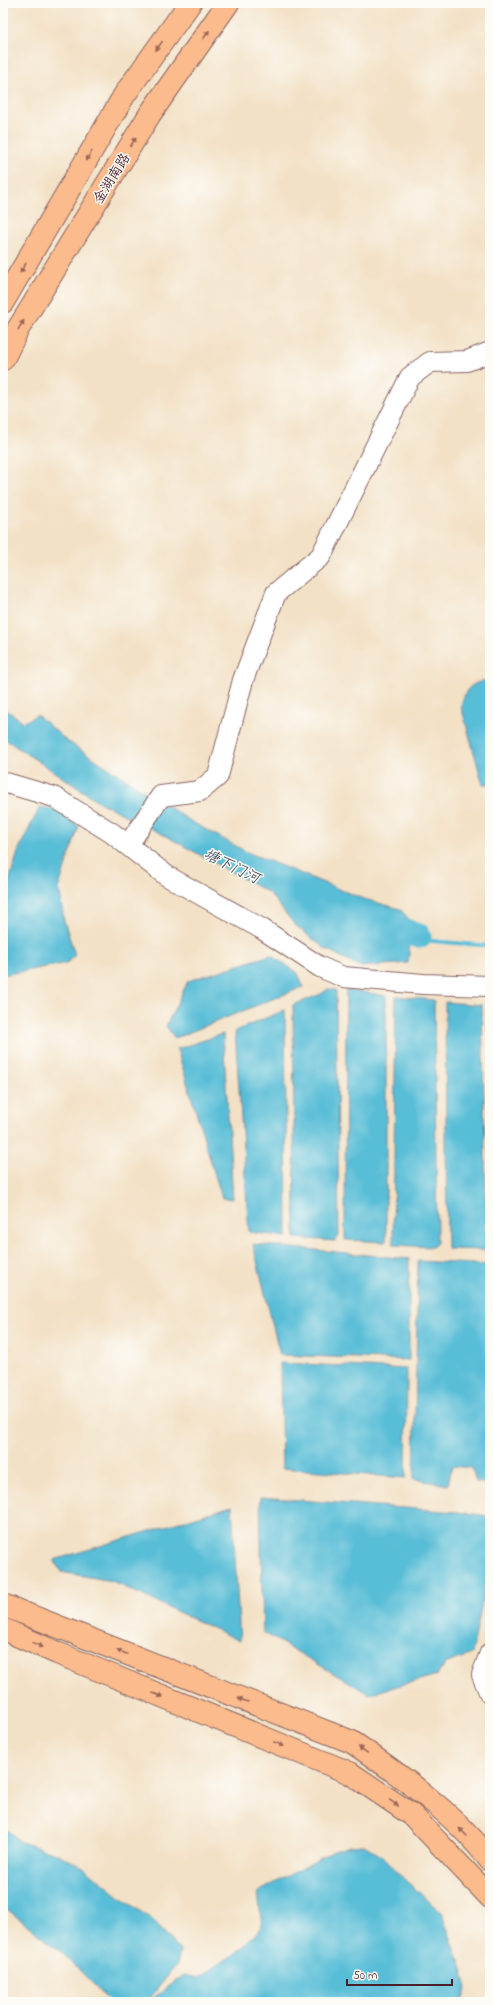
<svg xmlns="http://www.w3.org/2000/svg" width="493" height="2005" font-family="'Indie Flower','LXGW WenKai TC',sans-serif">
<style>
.water{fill:#59bdd7;stroke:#526e81}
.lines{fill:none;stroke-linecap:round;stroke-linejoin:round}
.stream{stroke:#59bdd7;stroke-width:4}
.river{stroke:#59bdd7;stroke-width:25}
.minor-casing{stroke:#856361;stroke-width:22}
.major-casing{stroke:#856361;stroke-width:24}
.highway-casing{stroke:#856361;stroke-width:24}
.minor{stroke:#fff;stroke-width:20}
.major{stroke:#fbbb8c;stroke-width:22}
.highway{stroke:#fbbb8c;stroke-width:22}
.oneway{fill:#9a6557}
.labels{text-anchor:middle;stroke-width:3;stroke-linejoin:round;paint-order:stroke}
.street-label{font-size:14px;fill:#4a1f2b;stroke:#fdfcf7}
.water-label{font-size:15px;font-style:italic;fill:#4f5667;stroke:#fdfcf7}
</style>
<rect width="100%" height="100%" fill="#fdfcf7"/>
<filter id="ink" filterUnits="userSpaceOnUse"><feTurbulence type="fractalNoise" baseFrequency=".025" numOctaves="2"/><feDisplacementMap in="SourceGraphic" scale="8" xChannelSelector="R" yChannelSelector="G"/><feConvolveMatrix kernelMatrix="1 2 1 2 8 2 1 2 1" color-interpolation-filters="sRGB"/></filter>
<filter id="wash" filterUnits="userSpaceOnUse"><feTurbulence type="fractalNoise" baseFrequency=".012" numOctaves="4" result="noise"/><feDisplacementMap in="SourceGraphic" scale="16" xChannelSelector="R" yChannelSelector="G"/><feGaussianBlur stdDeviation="0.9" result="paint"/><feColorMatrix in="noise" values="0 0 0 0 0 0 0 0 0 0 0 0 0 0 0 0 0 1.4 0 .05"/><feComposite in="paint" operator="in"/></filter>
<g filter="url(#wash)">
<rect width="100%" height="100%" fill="#f3e1c6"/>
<g class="water">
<path d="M490 679V783L483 785 461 706C466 686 471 684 490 679Z"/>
<path d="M3 708 24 722 37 715 67 741 192 822 247 852 361 898 400 909 412 923 408 963 361 967 324 948 295 925 269 893 164 835 101 803 3 738Z"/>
<path d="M40 807 54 809 79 826 59 886 64 921 75 955 67 963 3 975V900L19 849Z"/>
<path d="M271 955 298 973 303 987 175 1038 166 1026 188 981Z"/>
<path d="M328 989 336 990 339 1236 335 1241 295 1238 293 1005 321 994Z"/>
<path d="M346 989 386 996V1242L345 1240Z"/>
<path d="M396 996 434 1000 437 1243 432 1247 393 1245Z"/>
<path d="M445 1002 482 1005 487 1250 447 1249Z"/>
<path d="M285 1010 287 1237 249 1232 235 1031Z"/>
<path d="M223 1034 233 1199 222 1198 177 1049Z"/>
<path d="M253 1244 409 1259V1360L280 1355Z"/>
<path d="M418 1261 490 1265V1484L476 1482 472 1468 452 1466 448 1485 414 1479Z"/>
<path d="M280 1363 407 1369 406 1478 282 1468Z"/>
<path d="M260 1497 457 1512 490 1516V1560L472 1654 445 1664 437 1675 369 1694 263 1632Z"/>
<path d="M232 1506 240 1641 112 1581 61 1572 54 1560Z"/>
<path d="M3 1826 21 1842 56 1853 85 1868 119 1896 154 1921 180 1951 177 1964 147 2002H111L60 1951 3 1906Z"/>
<path d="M364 1845 385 1858 405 1880 441 1912 461 1965 467 1988 461 2002H148L184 1975 199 1978 240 1950 262 1927 258 1892 334 1851 350 1846Z"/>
</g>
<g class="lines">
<path class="stream" d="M419 936 432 941 490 946"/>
<path class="river" d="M378 921 419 936"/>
</g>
</g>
<g filter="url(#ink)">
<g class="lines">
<defs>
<g id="minor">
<path d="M3 782 54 797 112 833 167 876 262 929 320 967 343 977 423 984 490 986"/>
<path d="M128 845 161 796 200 791 218 776 243 680 276 593 321 556 410 377 430 362 467 361 490 352"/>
<path d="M490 1653 482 1675 490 1694"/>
</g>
<g id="major">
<path d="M3 302 125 94 190 3"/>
<path d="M3 359 18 329 150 114 228 3"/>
</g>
<g id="highway">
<path d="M3 1605 352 1742C400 1775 454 1813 490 1860"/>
<path d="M3 1629 57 1653 350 1773 412 1815 490 1897"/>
</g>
</defs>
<use href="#minor" class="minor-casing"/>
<use href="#major" class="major-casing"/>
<use href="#highway" class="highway-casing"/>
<use href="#minor" class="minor"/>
<use href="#major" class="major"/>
<use href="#highway" class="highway"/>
</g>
<defs><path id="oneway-solid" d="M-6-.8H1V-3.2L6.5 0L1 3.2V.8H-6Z"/></defs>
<g class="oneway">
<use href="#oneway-solid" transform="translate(206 35) rotate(-55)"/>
<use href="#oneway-solid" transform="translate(159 46) rotate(125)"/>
<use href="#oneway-solid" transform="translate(133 142) rotate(-58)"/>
<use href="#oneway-solid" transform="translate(89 156) rotate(120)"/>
<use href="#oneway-solid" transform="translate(23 268) rotate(120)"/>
<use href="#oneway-solid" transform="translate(21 325) rotate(-59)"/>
<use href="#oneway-solid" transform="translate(38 1645) rotate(24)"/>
<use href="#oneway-solid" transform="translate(122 1652) rotate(-159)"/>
<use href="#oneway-solid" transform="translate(158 1695) rotate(22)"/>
<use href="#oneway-solid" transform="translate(243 1700) rotate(-159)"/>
<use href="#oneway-solid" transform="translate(279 1744) rotate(22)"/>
<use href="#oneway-solid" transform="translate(363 1750) rotate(-145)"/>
<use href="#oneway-solid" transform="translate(394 1803) rotate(34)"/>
<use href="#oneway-solid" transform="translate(463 1832) rotate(-135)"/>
</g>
</g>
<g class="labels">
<g class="street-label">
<text transform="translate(111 178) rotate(-58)" y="5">金湖南路</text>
</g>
<g class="water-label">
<text transform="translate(232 866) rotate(26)" y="5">塘下门河</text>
</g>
</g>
<rect width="493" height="2005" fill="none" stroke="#fdfcf7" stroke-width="16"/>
<path d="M347 1979v6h105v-6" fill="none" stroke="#4a1f2b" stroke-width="2"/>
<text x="353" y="1979" font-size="12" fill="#4a1f2b" stroke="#fdfcf7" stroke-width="3" paint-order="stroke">50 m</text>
</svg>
